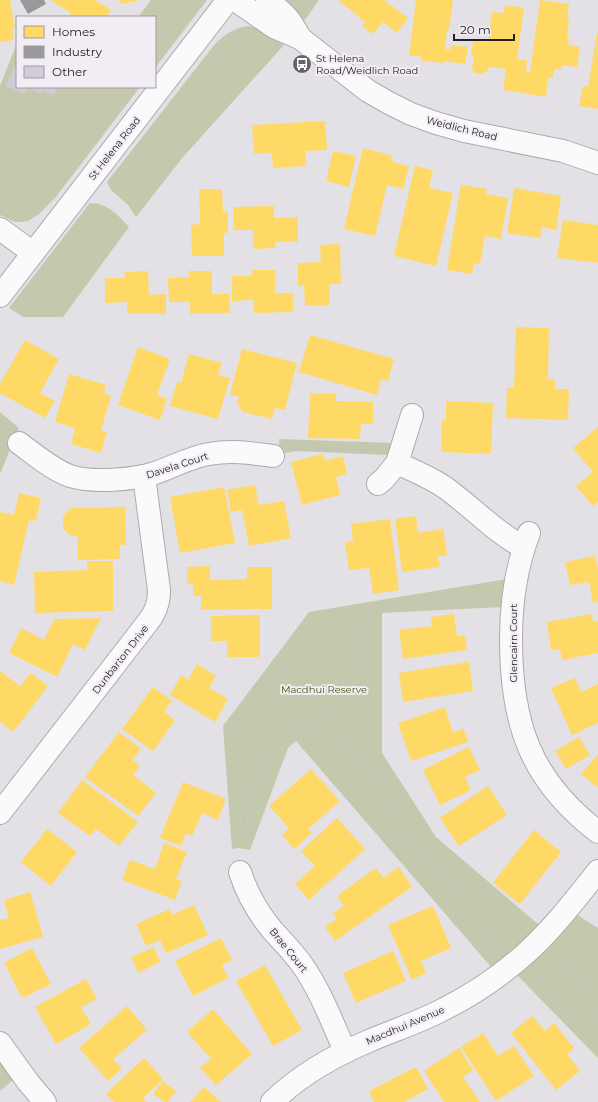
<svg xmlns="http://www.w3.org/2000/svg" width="598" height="1102" font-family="Montserrat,sans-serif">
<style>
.green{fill:#c4c9ae}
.homes{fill:#ffd966}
.industry{fill:#999}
.building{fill:#d1cbd8}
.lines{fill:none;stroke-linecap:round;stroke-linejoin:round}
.minor-casing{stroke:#acaaae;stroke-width:24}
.major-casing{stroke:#acaaae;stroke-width:24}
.path{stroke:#c1bfc1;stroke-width:2.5;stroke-dasharray:2 3;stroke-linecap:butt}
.minor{stroke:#fbfafb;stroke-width:22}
.major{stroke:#fbfafb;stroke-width:22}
.labels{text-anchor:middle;stroke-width:4;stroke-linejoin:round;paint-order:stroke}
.poi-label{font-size:10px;fill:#232125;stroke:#f2ecf5;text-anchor:start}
.street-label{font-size:10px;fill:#232125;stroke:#f2ecf5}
.park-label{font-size:10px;fill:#4a560e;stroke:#f2ecf5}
</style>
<rect width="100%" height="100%" fill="#e4e1e6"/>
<g class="green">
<path d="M151 0H207L155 68V17H138Z"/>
<path d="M281 0H319L305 20 293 11Z"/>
<path d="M248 26 262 29 284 45 183 157 136 217 128 205 111 190 107 182 215 44C225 34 234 28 248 26Z"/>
<path d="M17 43V87H140L55 198 39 214 28 221 22 222H15L0 215V86Z"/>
<path d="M91 203C107 203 119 216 129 227L63 317H23L9 308 89 204Z"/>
<path d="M0 412 19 428 0 474Z"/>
<path d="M279 439 394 443 387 455 296 451 280 454Z"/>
<path d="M507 579 502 607 382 613V753L436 837 539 925 508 955 492 968 296 741 288 748 250 850 238 848 232 849 223 726 309 612Z"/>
<path d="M576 914 598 928V1058L517 975Z"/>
<path d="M0 1060 14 1079 0 1091Z"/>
</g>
<g class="homes">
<path d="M0 0H10L15 28H12L14 40 0 42Z"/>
<path d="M50 0H95L111 10 107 17H69L71 13Z"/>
<path d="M119 0H138V1L120 4Z"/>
<path d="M338 0H384L408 18 397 33 383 22 373 34 362 26 365 22Z"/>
<path d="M416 0H453L449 30H447L445 49 450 50 451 45 468 47 465 64 444 61V63L422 61V57L409 55Z"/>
<path d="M540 0 569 4 567 19H569L567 37 569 38 568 45 580 47 577 67 562 65V70L554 69 553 78 548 77 546 97 503 90 506 69 488 67V70L483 74 475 73 472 68 474 55H471L473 40 488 42 492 12 504 13 505 5 524 8 517 59 527 60 526 72H530Z"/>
<path d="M597 33H598V109L579 106 583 86 588 87Z"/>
<path d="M325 121 327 150 305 151 306 166 273 168 272 153 254 154 252 125Z"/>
<path d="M363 148 391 155 393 162 409 166 403 189 387 185 375 236 344 229Z"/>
<path d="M333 151 356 156 349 187 326 181Z"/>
<path d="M415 166 433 170 429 188 453 193 436 266 394 256Z"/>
<path d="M461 185 487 189 486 194 508 198 501 239 485 236 480 264 474 263 472 274 447 270Z"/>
<path d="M514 188 561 196 556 230 542 227 540 238 507 233Z"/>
<path d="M199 189H222L223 211H228V233H224V256H192L191 225 200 224Z"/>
<path d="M274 206V218L298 217V242H275V248L253 249V230H234L233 207Z"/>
<path d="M563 220 598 225V263L557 258Z"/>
<path d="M340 244 341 284H329L330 305 305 306 304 285 298 286V263L321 262 320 245Z"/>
<path d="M252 270H275V293H293V312L254 313 253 300 232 301V276H252Z"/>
<path d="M148 271 149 295 166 294V314H127V302L105 303V278H125V272Z"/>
<path d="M188 271H212V294H229L230 313 190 314V302H169L168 278 189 277Z"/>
<path d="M516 327 549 328 548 379H555V389H569L568 420 506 418 507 388H514Z"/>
<path d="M310 335 394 359 388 381 381 379 377 395 299 372Z"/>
<path d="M25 340 59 359 40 393 55 401 45 418 0 393V384Z"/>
<path d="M138 347 170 359 157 395 167 399 160 420 118 405Z"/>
<path d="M242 349 297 363 285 410 275 408 272 419 243 412 237 403 239 397 230 394Z"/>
<path d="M189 354 222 363 218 375 230 378 218 419 170 406 177 382 181 383Z"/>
<path d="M69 374 106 385 104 393 111 396 101 430 107 432 101 453 71 444 75 428 55 422Z"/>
<path d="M310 393 336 394V401L373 402V424H361L360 439 308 438Z"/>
<path d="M446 401 493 403 491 454 441 452 442 420H446Z"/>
<path d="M598 427V502L593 506 576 486 593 472 573 448Z"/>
<path d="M323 454 325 461 343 456 347 474 336 477 340 495 302 505 291 462Z"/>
<path d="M255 485 259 505 284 501 291 538 249 546 242 510 231 512 227 490Z"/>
<path d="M224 487 235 543 180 553 170 497Z"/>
<path d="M19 493 41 498 36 521 29 520 14 585 0 581V512L14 515Z"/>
<path d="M125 507 126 545H120V559L78 560 77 536H71L63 529V516L71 508Z"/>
<path d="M416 516 418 533 443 529 447 555 438 556 440 567 402 572 395 519Z"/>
<path d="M390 519 399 590 373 594 369 568 349 570 345 542 353 541 351 524Z"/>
<path d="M595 556 598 568V602L593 603 589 582 570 585 565 562Z"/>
<path d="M87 561H113V611L35 613 34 572 87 570Z"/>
<path d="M210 566V580L247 579V567H272V609L201 610V596H193V584H187V567Z"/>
<path d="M454 614 457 636 465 635 467 650 403 659 399 630 432 626 431 617Z"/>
<path d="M592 614 593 622 598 621V653L562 660 560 649 551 650 547 622Z"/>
<path d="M260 615V657H227V641H211V616Z"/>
<path d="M101 618 85 650 73 644 57 677 9 653 21 628 44 640 54 619Z"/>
<path d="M469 662 473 691 403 702 399 673Z"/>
<path d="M197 664 216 676 209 688 228 699 215 722 170 695 181 675 188 680Z"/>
<path d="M0 671 20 686 31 673 48 686 13 732 0 722Z"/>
<path d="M575 678 581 692 598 684V723L572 735 551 688Z"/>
<path d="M153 687 172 701 164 712 175 720 153 751 122 729Z"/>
<path d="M445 707 453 732 464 729 468 742 411 761 398 723Z"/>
<path d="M119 732 141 749 132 760 140 766 133 775 156 793 138 816 85 777Z"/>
<path d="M579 737 590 755 566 769 555 751Z"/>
<path d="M469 747 480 770 465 777 471 790 440 805 423 770Z"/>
<path d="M598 754V788L581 774Z"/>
<path d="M311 769 340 801 308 829 312 833 294 849 282 835 289 828 269 806Z"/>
<path d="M82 780 138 822 119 846 96 829 90 836 58 813Z"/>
<path d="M183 782 226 799 218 820 202 813 192 836 186 833 181 846 160 838Z"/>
<path d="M488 786 507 815 459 846 440 818Z"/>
<path d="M337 818 365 849 309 900 295 884 315 866 301 851Z"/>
<path d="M47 829 77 852 51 886 21 862Z"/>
<path d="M534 830 561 852 520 904 493 883Z"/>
<path d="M164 843 187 852 176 879 182 881 175 900 122 880 130 860 155 869Z"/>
<path d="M399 867 412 887 335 941 325 927 337 918 333 913 344 906 337 896 376 868 383 878Z"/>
<path d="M30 892 43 937 0 949V920L9 918 4 900Z"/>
<path d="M194 905 208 935 166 953 160 940 146 946 136 924 170 909 172 915Z"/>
<path d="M433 906 451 948 421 961 426 973 412 980 388 925Z"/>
<path d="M221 938 232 960 222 965 228 978 193 996 175 961Z"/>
<path d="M154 947 160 962 138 973 131 957Z"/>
<path d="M32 948 51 984 22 998 4 963Z"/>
<path d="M393 951 406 981 356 1003 343 973Z"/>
<path d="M265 965 302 1030 273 1046 236 981Z"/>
<path d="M86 979 97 999 81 1007 91 1024 56 1044 35 1007Z"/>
<path d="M127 1006 147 1030 113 1059 122 1069 108 1081 79 1048Z"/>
<path d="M213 1009 252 1054 216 1085 200 1068 211 1059 187 1032Z"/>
<path d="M532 1016 545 1031 554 1023 574 1048 567 1054 580 1071 556 1090 511 1033Z"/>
<path d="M483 1033 498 1056 514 1046 534 1076 496 1101 461 1047Z"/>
<path d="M459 1048 473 1070 463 1077 480 1102H444L424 1071Z"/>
<path d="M144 1058 163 1079 143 1098 146 1102H114L106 1094Z"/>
<path d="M416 1067 428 1089 404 1102H374L369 1091Z"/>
<path d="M163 1081 176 1091 168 1102H165L153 1094Z"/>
<path d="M204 1087 221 1102H190Z"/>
</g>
<path class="industry" d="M20 0H44L46 4 28 14Z"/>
<path class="building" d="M17 61V87H61L60 89 57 88 54 95 43 91 42 94 28 87 24 94 6 86Z"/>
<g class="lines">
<defs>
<g id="minor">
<path d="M235 0 274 27 300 38 368 91 389 103 411 114 436 123 464 131 563 151 598 163"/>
<path d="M267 0C284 13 290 18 300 38"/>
<path d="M0 229 33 253"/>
<path d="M19 443C34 454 53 470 70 476 91 483 134 480 155 473 173 467 190 457 209 454 231 450 251 453 273 456"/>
<path d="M397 463 412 415"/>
<path d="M378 484 384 479 397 463C414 471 432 478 447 489 473 508 495 532 523 547"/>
<path d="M529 533C516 567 511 603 511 639 511 723 530 780 598 832"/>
<path d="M0 813 148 622C156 612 159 603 159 590L144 476"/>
<path d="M240 872C247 894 258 913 273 931 283 942 294 953 303 966 321 992 332 1022 345 1051"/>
<path d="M0 1043 28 1082 45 1102"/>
<path d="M272 1102C300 1075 333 1056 369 1041 394 1030 420 1022 444 1009 472 995 500 976 524 955 552 930 575 900 598 871"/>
</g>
<path id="major" d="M0 296 228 0"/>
</defs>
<use href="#minor" class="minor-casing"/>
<use href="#major" class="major-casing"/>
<g class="path">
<path d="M291 448 338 449 376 451"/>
<path d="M324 713 373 772 397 822 404 831 468 907 503 946"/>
<path d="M250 841C246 838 243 836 243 831 241 818 259 770 263 755 276 731 293 733 314 720 323 715 330 708 337 700 348 685 355 668 361 651 365 638 364 620 373 610L385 606 494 595"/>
<path d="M558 951 598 1010"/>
</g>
<use href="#minor" class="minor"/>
<use href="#major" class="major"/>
</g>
<defs>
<symbol id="bus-disc" viewBox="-11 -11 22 22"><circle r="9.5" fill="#676469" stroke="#f2ecf5"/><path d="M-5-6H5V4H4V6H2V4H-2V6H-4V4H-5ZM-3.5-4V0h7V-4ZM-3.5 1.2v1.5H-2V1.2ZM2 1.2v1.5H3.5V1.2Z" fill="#fff"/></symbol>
</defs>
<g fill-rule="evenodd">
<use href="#bus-disc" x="291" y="53" width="22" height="22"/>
</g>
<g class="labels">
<g class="poi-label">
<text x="316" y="62">St Helena<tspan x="316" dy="12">Road/Weidlich Road</tspan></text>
</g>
<g class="street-label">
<text transform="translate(462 128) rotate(14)" y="4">Weidlich Road</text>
<text transform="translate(114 148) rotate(-52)" y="4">St Helena Road</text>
<text transform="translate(177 465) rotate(-18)" y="4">Davela Court</text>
<text transform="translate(513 643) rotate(-90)" y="4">Glencairn Court</text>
<text transform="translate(120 659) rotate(-52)" y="4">Dunbarton Drive</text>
<text transform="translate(289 950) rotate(51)" y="4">Brae Court</text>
<text transform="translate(405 1025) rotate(-23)" y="4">Macdhui Avenue</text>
</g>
<g class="park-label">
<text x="324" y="693">Macdhui Reserve</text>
</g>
</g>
<rect x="16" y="16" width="140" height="72" fill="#f2ecf5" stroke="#9f9ba2"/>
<rect x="24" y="26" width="20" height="12" fill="#ffd966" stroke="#9f9ba2"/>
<text x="52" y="36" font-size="12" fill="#232125">Homes</text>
<rect x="24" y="46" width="20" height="12" fill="#999999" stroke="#9f9ba2"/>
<text x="52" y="56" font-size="12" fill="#232125">Industry</text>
<rect x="24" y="66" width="20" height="12" fill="#d1cbd8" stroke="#9f9ba2"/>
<text x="52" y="76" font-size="12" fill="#232125">Other</text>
<path d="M454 34v6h60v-6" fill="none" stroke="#232125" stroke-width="2"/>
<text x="460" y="34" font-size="12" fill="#232125" stroke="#f2ecf5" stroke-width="3" paint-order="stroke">20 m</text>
</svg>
